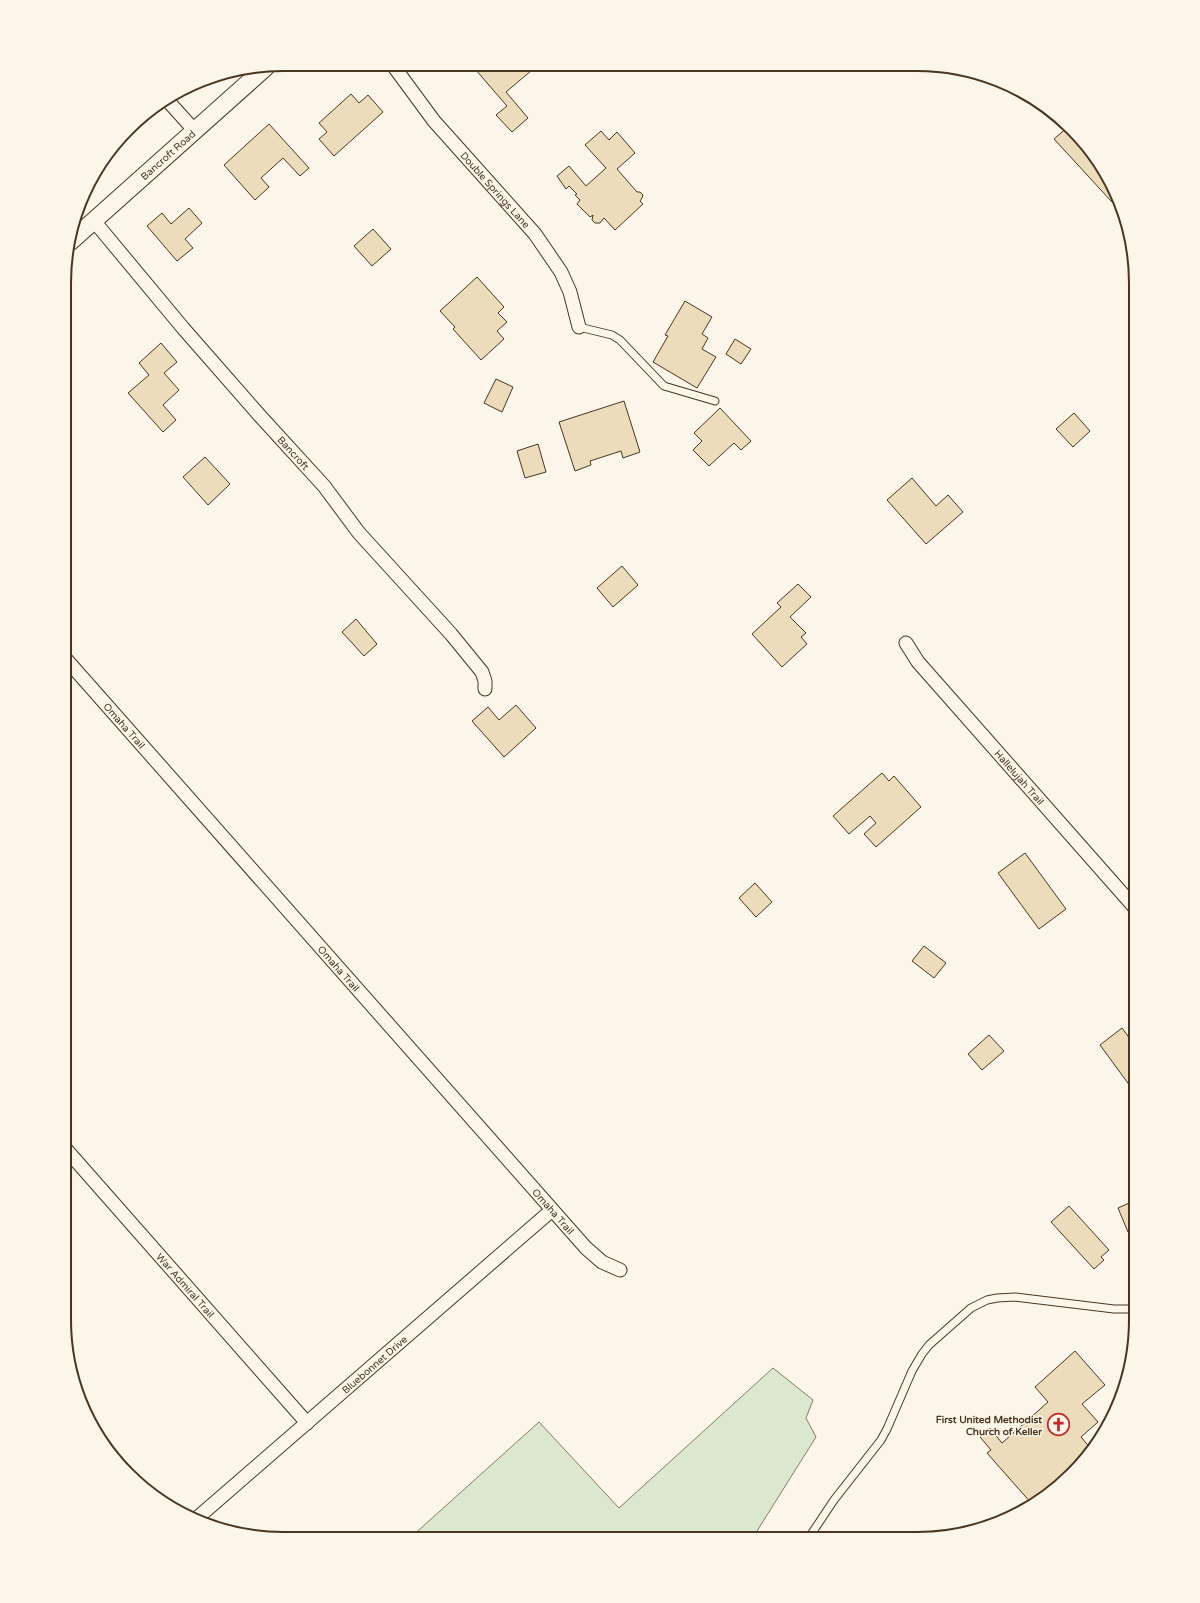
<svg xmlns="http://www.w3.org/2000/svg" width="1200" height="1603" font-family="'Varela Round',sans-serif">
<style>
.green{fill:#dce7d0;stroke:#887966}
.building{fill:#ecdcbc;stroke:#4a3520}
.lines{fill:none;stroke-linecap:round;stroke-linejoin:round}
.service-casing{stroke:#4a3520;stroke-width:9}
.minor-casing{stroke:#4a3520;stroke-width:15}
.tertiary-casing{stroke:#4a3520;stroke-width:19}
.service{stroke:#fbf6e9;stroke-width:7}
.minor{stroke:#fbf6e9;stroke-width:13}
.tertiary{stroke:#fbf6e9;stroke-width:17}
.labels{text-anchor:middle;stroke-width:3;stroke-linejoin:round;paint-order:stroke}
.street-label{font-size:10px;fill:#4a3520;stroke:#fbf6e9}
.poi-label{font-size:10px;font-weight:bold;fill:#4a3520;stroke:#fbf6e9;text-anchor:end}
.rim{fill:none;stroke:#4a3520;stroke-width:2}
</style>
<rect width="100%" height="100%" fill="#fbf6e9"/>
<path class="green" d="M773 1368 813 1400 806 1418 816 1437 752 1539 410 1538 539 1422 619 1508Z"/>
<g class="building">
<path d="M480 65H538L506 92 528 118 512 132 496 115 507 106 475 69Z"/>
<path d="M351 94 359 103 368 95 383 112 334 156 319 139 327 132 319 123Z"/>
<path d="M269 124 309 168 300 176 283 158 261 178 269 187 255 200 224 165Z"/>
<path d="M1069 126 1082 139 1113 186 1118 197 1112 202 1054 139Z"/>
<path d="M601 131 609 140 617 132 635 153 617 169 637 192H640L643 195 642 198 640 201 643 204 615 230 604 218 600 223H595L592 220 593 215 590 217 577 204 580 200 575 195 577 194 569 186 566 189 557 176 569 166 586 186 606 168 585 145Z"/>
<path d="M189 208 202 223 185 239 193 248 177 261 147 226 162 213 171 224Z"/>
<path d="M373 229 391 249 372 266 354 246Z"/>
<path d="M477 277 504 307 498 313 507 322 497 331 504 339 481 360 453 329 455 327 440 311Z"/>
<path d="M685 301 712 317 702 334 708 338 702 349 716 357 697 388 653 362 668 336 665 335Z"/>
<path d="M735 339 751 349 741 364 726 354Z"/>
<path d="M161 343 177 362 164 373 179 390 163 405 176 420 163 432 128 393 149 375 139 363Z"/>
<path d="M496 379 513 387 502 412 484 403Z"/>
<path d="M624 401 640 452 623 458 621 451 590 461 591 465 575 471 559 422Z"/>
<path d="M720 408 751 441 741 450 734 443 709 466 693 450 702 441 694 433Z"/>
<path d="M1074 413 1090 431 1073 447 1056 429Z"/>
<path d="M538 444 546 472 525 478 517 451Z"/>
<path d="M205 457 230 484 208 505 183 477Z"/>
<path d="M912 478 936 506 948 495 963 512 926 544 887 500Z"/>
<path d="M622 566 638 585 613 607 597 588Z"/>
<path d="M798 584 811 597 790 617 806 633 801 637 807 644 782 667 752 634 781 607 777 603Z"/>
<path d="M356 619 377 644 364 656 342 632Z"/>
<path d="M516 705 536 728 504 757 472 721 488 707 499 720Z"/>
<path d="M882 773 889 781 894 776 921 807 876 847 864 834 876 823 870 816 849 834 833 816Z"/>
<path d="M1025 853 1066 909 1039 929 998 873Z"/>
<path d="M755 883 772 902 756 917 739 898Z"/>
<path d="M924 946 946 963 934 978 912 961Z"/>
<path d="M1122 1028 1136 1047V1088L1133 1090 1100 1045Z"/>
<path d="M989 1035 1004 1051 982 1070 968 1054Z"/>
<path d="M1136 1200V1229L1128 1232 1118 1208Z"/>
<path d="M1069 1206 1109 1250 1101 1257 1104 1260 1094 1269 1051 1222Z"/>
<path d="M1075 1351 1105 1385 1082 1404 1098 1422 1081 1437 1092 1450 1062 1485 1032 1504 987 1453 991 1450 980 1437 990 1428 1002 1443 1048 1402 1035 1387Z"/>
</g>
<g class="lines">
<defs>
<g id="service">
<path d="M579 327 612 335 620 340 664 386 715 401"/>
<path d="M808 1539 834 1500 881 1440 887 1429 912 1371 922 1354 929 1345 971 1308 987 1300 997 1298 1015 1297 1114 1309H1136"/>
</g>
<g id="minor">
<path id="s1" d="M392 64 434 121 535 234 561 272 570 292 579 327"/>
<path d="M168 101 195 131"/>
<path id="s2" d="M94 221 183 328 261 417 324 486 359 533 451 634 482 672 485 681V689"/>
<path id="s3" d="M906 643 918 662 1136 909"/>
<path id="s4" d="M65 658 586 1248 602 1262 620 1270"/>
<path id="s5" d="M64 1147 307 1423"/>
<path id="s6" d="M196 1519 552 1210"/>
</g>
<g id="tertiary">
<path id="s7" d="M70 242 266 67"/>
</g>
</defs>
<use href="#service" class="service-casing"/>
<use href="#minor" class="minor-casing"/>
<use href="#tertiary" class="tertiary-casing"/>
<use href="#service" class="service"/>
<use href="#minor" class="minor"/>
<use href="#tertiary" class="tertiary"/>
</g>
<defs>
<symbol id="church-ring" viewBox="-11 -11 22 22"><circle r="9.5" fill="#fbf6e9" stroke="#c62828" stroke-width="1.5"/><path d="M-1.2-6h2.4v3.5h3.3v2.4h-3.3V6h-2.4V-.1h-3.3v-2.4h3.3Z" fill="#c62828"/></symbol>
</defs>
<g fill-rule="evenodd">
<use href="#church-ring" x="1046" y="1412" width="25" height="25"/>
</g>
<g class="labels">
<g class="street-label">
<text dy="4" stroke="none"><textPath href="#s7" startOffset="131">Bancroft Road</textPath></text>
<text dy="4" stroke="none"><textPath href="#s1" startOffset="163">Double Springs Lane</textPath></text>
<text dy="4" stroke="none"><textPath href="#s2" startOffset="306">Bancroft</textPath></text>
<text dy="4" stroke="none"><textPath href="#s4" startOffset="90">Omaha Trail</textPath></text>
<text dy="4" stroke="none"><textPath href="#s3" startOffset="176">Hallelujah Trail</textPath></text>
<text dy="4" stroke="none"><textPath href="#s4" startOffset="414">Omaha Trail</textPath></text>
<text dy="4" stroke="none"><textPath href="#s4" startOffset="738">Omaha Trail</textPath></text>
<text dy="4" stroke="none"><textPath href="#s5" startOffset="184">War Admiral Trail</textPath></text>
<text dy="4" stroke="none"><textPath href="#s6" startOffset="236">Bluebonnet Drive</textPath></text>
</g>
<g class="poi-label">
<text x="1042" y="1423">First United Methodist<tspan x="1042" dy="12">Church of Keller</tspan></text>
</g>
</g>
<path d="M0 0H1200V1603H0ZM283 71H917A212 212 0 0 1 1129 283V1320A212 212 0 0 1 917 1532H283A212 212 0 0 1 71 1320V283A212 212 0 0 1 283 71Z" fill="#fbf6e9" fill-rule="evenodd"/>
<path class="rim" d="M283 71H917A212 212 0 0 1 1129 283V1320A212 212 0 0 1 917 1532H283A212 212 0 0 1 71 1320V283A212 212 0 0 1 283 71Z"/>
</svg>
